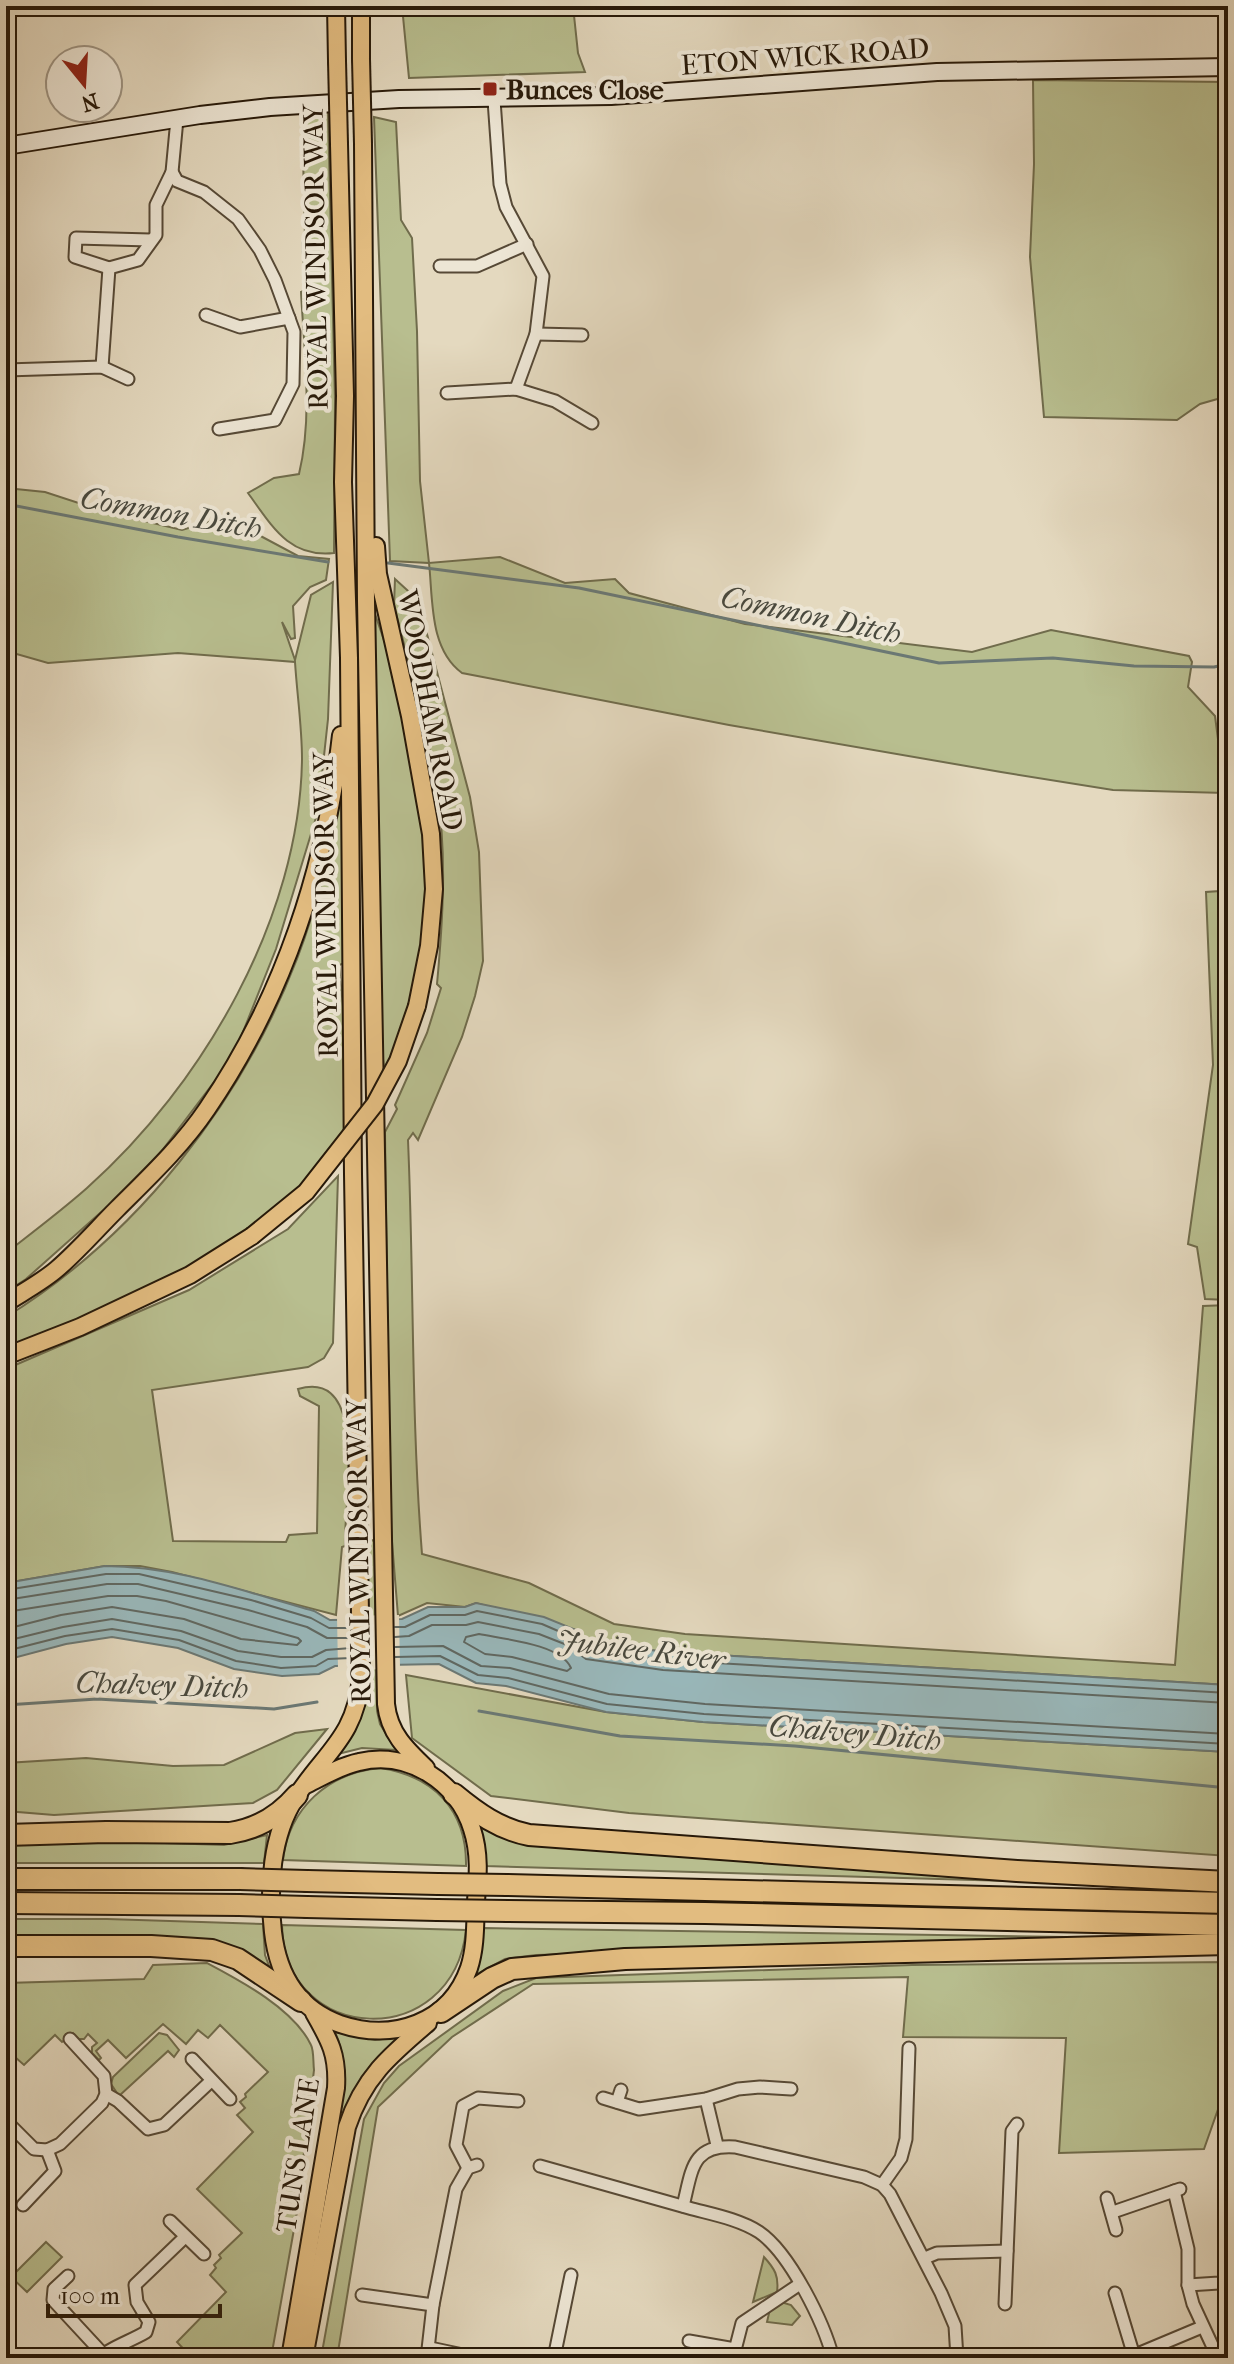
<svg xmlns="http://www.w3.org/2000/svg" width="1234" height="2364" font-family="'IM FELL French Canon',serif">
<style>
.green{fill:#b8be8f;stroke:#706c4c;stroke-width:2}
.water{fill:#99b8bb;stroke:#6b7874;stroke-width:2}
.pier{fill:#e4d9bf}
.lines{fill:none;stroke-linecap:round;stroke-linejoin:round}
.shore{stroke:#606862;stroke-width:2}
.stream{stroke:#6b7874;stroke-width:3}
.minor-casing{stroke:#564936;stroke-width:15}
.secondary-casing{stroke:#271909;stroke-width:20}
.primary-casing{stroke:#271909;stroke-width:20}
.motorway-casing{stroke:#271909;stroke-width:24}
.minor{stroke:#ede6d5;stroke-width:11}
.secondary{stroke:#ede6d5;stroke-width:16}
.primary{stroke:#e2bc80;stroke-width:16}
.motorway{stroke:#e2bc80;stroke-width:20}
.primary-bridge-casing{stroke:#271909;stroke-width:20;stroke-linecap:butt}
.motorway-bridge-casing{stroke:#271909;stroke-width:24;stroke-linecap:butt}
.primary-bridge{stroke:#e2bc80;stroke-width:16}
.motorway-bridge{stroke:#e2bc80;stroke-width:20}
.poi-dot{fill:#8f2418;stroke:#ede6d5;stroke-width:3}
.labels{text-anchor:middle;stroke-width:8;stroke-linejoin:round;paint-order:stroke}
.street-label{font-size:28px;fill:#271909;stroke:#ede6d5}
.poi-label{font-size:28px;font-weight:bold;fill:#271909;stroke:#ede6d5;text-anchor:start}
.water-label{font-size:30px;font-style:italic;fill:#49493e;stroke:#ede6d5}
</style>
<rect width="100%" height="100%" fill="#e4d9bf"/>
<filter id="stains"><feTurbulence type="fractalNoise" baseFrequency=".0025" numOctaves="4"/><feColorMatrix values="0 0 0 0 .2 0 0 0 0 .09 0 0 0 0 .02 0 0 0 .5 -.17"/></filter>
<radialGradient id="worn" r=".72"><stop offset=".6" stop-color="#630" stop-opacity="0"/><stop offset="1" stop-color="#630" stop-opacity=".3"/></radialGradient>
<g class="green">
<path d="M402 6H573L578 53 585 72 409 78Z"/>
<path d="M1033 80 1228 82V396L1200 404 1177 420 1044 417 1030 257 1034 164Z"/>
<path d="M328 112 335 401 334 553C289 558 272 526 248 493L274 478 299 474C313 416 304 351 301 292L306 290 302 243 305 238 302 113Z"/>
<path d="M374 117 396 122 401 220 412 238 417 331 420 481 429 563 500 557 565 583 615 579 629 593 745 624 972 652 1051 630 1189 656 1192 662 1188 687 1215 716 1225 793 1113 790 1001 772 729 725 462 673C429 649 433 599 429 563L390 561Z"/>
<path d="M6 488 45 492 103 511 182 530 225 517 298 556 329 559 326 580 310 587 293 606 295 638 291 639 282 622 295 660 311 595 333 582 328 719 318 811 276 949 233 1057 145 1173 26 1279 6 1292V1253C33 1232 61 1211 87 1188 203 1085 300 917 302 759 302 727 297 694 295 662L178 653 48 663 6 651Z"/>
<path d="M395 579 418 600 470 797 479 852 483 961 475 996 462 1037 418 1140 413 1133 408 1140C414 1278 411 1416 422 1554L529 1583 614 1624 685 1634 1175 1665 1203 1306 1228 1305V1685L665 1652 591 1642 576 1630 476 1603 465 1607 427 1603 398 1616 390 1517 385 1132 397 1109 395 1105 427 1033 441 988 437 984C443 919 447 855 437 790 428 728 409 666 394 605Z"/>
<path d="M374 611 389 655 407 725 429 852 424 966 385 1076 380 1034Z"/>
<path d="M344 782 345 963 339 965 345 1027 346 1133 300 1191 269 1219 185 1273 119 1305 6 1350V1317C137 1236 242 1102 297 959 319 902 332 842 344 782Z"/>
<path d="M1220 804 1228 805V1300L1205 1299 1197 1247 1188 1244 1213 1065 1206 892 1220 891Z"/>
<path d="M338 1176 333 1343 324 1358 308 1367 152 1390 173 1541 286 1542 289 1535 317 1533 319 1406 300 1396 298 1389C371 1367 343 1508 345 1546L342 1547 336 1615 172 1572 140 1566H105L6 1583V1369L189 1290 288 1229Z"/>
<path d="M367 1538 374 1541 377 1711 380 1724 396 1750 362 1748 338 1754 355 1723 364 1541Z"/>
<path d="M406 1675 606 1712 703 1722 1228 1752V1856L629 1813 491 1796 412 1738Z"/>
<path d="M327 1729 277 1790 253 1803 54 1815 6 1811V1763L86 1758 173 1766 224 1765 295 1733Z"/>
<path d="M380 1768C434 1776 467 1810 466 1866L283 1860C289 1808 328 1773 380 1768Z"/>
<path d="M480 1822 1113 1884 485 1866Z"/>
<path d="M267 1835 264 1863H6V1842L107 1841 224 1845Z"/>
<path d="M6 1919H107L263 1924 265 1955 271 1971 260 1963 6 1938Z"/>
<path d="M282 1925 466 1930C453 2052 284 2046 282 1925Z"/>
<path d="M483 1928 1130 1938 536 1955 505 1959 474 1976 482 1951Z"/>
<path d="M1228 1962V2081L1204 2149 1059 2153 1066 2038 903 2037 908 1977 533 1984 452 2037 378 2107 337 2358H321L364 2119 384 2083 399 2066 503 1991 536 1978 912 1965Z"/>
<path d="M207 1963C241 1981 294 2009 311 2045 314 2051 313 2062 314 2070L296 2218 271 2358H192L177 2342 226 2292 210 2275 216 2268 214 2265 221 2258 219 2255 242 2233 197 2189 253 2132 237 2115 245 2108 240 2102 246 2097 245 2094 268 2072 220 2025 208 2038 198 2030 186 2044 163 2024 126 2058 108 2040 96 2051 101 2058 99 2060 92 2053V2047L97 2043 88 2034 84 2039H79L73 2033 62 2042 55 2035 24 2065 6 2049V1983L144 1979 153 1965Z"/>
<path d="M335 2032 375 2040 397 2037 398 2039 343 2125 336 2122C342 2090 349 2062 335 2032Z"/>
<path d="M159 2033 167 2035 179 2050 174 2057 168 2051 119 2096 111 2084 113 2077Z"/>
<path d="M46 2242 62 2257 27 2292 11 2277Z"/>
<path d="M764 2257C775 2269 779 2276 777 2292L753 2302Z"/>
<path d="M781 2302 791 2305 800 2316 792 2325 767 2322 770 2309Z"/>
</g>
<path class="water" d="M105 1566C177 1566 245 1592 314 1611L330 1620 402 1619 428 1607H465L476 1603 544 1617 576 1630 591 1642 665 1652 1228 1685V1752L703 1722 606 1712 506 1686 476 1683 439 1664 335 1666 319 1674 282 1676 234 1669 178 1648 112 1637 66 1644 6 1660V1583Z"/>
<path class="pier" d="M399 1615 400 1669 338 1670 337 1616Z"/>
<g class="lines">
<g class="shore">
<path d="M6 1590 106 1574H139L251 1600 311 1618 329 1628H350"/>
<path d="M6 1600 107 1584H138L248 1610 307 1627 327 1638H350"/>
<path d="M6 1612 108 1596H137L166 1601 298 1638 301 1641 297 1645 241 1639 184 1619 112 1607 61 1615 6 1629"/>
<path d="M395 1627H405L430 1615H465L477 1611 542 1624 572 1637 589 1649 664 1660 1228 1693"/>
<path d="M479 1634C503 1639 561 1644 571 1668L567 1671 512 1657 485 1654 464 1642 466 1637Z"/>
<path d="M395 1637 409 1636 432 1625H466L478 1622 539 1634 567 1645 586 1659 663 1670 1228 1703"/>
<path d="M6 1641 63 1627 112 1619 181 1631 238 1651 281 1657H312L326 1650 351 1648"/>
<path d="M395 1647 443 1646 481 1666 510 1668 609 1694 705 1704 1228 1734"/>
<path d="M6 1651 65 1636 112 1629 179 1640 236 1661 281 1668 316 1666 328 1659 351 1658"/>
<path d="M395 1657 440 1656 478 1675 508 1678 607 1704 704 1714 1228 1744"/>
</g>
<g class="stream">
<path d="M6 504 178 537 328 562"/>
<path d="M388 563 579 588 939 663 1053 658 1134 666 1214 667 1228 664"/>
<path d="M6 1705 97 1699 274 1709 317 1702"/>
<path d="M479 1711 620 1736 795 1746 1228 1788"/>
</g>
<defs>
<g id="minor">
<path d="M494 100 500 184 506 207 543 276 536 334 516 389"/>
<path d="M172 172 177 181 204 192 238 219 260 250 275 280 294 332 293 384 275 420 219 429"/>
<path d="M440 266H477L527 244"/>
<path d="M109 268 75 257 76 238 150 240"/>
<path d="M206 315 240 327 289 318"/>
<path d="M536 334 582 335"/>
<path d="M102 367 109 268 138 260 156 235V205L172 172 177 119"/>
<path d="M6 370 102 367 128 379"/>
<path d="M447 393 516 389 555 401 592 423"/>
<path d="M192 2059 230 2099"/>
<path d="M106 2094 118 2101 148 2129 164 2125 211 2081"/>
<path d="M603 2098 639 2109 706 2099 738 2089 760 2087 791 2089"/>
<path d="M706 2099 717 2145"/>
<path d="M617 2102 621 2090"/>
<path d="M6 2121 34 2149 47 2150 60 2144 102 2103 106 2094 104 2076 70 2039"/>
<path d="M540 2166C590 2180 640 2194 689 2208 711 2214 739 2219 759 2232 790 2253 824 2323 833 2358"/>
<path d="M468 2168 456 2145 463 2106 478 2098 518 2101"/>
<path d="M882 2185 901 2158 906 2139 909 2048"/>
<path d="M1174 2191 1188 2249V2285L1193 2304 1218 2358"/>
<path d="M1107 2198 1116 2230"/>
<path d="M23 2205 55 2171 47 2150"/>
<path d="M683 2206C692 2171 691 2144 735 2147L864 2177 882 2185 890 2194 941 2293 955 2326 957 2358"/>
<path d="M1113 2212 1180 2189"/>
<path d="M170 2221 204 2254"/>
<path d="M925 2258 937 2253 1007 2251"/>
<path d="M68 2276 54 2289 53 2300 103 2354"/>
<path d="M1188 2285 1219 2283 1228 2280"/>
<path d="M1115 2293 1134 2356"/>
<path d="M362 2295 433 2305"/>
<path d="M1005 2304 1012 2131 1017 2124"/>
<path d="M689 2341 735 2349"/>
<path d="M430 2348 477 2358"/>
<path d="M99 2358C109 2348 131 2341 146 2332L149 2322 137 2302 135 2285 185 2237"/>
<path d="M427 2358 433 2305 456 2189 468 2168 477 2165"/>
<path d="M554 2358 571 2275"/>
<path d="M733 2358 742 2323 800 2284"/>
<path d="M1128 2358 1202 2327"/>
</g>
<path id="secondary" d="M6 146 200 115 270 107 399 99 611 96 937 72 1228 67"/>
<g id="primary">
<path d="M336 6 337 61"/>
<path d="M361 6V59"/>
<path d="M363 144 366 601 386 1704C389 1733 406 1749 426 1768"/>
<path d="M376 546 378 574 410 716 431 834 434 889 429 946 417 1006"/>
<path d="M6 1303C23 1292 42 1282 57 1269 78 1251 97 1229 117 1209 148 1178 182 1146 207 1109 283 998 326 868 341 735"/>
<path d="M6 1356 80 1327 190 1275 252 1236"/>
<path d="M304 1786C322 1777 340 1766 359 1762 408 1750 458 1782 472 1829 480 1853 478 1877 476 1901 475 1923 476 1947 469 1968 450 2023 393 2042 340 2024 298 2009 278 1975 273 1932 268 1888 271 1835 296 1797 325 1752 356 1737 361 1677L353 1174 349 658 343 482 345 396 339 144"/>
<path d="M290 2358 336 2088C338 2055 330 2041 314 2013"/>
<path d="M304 2358 347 2127C363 2078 389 2056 428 2023"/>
</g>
<g id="motorway">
<path d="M454 1794C477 1813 499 1829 529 1835L1017 1871 1228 1882"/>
<path d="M6 1835 106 1832 230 1833C257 1829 279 1816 297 1795"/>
<path d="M6 1879H240"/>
<path d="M307 1881 438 1884"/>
<path d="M507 1885 1228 1903"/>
<path d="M6 1903 239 1905"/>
<path d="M307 1907 437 1910"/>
<path d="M508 1911 705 1913 1228 1925"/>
<path d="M6 1946H151L212 1950 238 1959 301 2001"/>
<path d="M441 2012 492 1978 512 1969 625 1959 1228 1944"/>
</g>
</defs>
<use href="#minor" class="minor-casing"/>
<use href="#secondary" class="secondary-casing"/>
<use href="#primary" class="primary-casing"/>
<use href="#motorway" class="motorway-casing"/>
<use href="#minor" class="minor"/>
<use href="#secondary" class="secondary"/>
<use href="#primary" class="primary"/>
<use href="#motorway" class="motorway"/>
<defs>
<g id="primary-bridge">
<path d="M361 59 363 144"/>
<path d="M337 61 339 144"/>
<path d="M252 1236 306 1192 375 1104 398 1061 417 1006"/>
</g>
<g id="motorway-bridge">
<path d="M240 1879 307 1881"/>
<path d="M438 1884 507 1885"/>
<path d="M239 1905 307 1907"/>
<path d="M437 1910 508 1911"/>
</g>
</defs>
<use href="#primary-bridge" class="primary-bridge-casing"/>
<use href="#motorway-bridge" class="motorway-bridge-casing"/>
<use href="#primary-bridge" class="primary-bridge"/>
<use href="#motorway-bridge" class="motorway-bridge"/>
</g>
<rect class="poi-dot" x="482" y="81" width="16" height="16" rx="4"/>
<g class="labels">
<g class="street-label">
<text transform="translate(805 56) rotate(-4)" y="10">ETON WICK ROAD</text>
<text transform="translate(315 257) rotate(-91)" y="10">ROYAL WINDSOR WAY</text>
<text transform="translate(431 710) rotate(79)" y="10">WOODHAM ROAD</text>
<text transform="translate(325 905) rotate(-91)" y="10">ROYAL WINDSOR WAY</text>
<text transform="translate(358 1551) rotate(-91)" y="10">ROYAL WINDSOR WAY</text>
<text transform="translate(297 2155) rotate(-81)" y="10">TUNS LANE</text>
</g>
<g class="poi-label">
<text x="506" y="99">Bunces Close</text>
</g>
<g class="water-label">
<text transform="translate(171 513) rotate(10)" y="10">Common Ditch</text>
<text transform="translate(811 615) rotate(12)" y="10">Common Ditch</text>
<text transform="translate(641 1650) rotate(7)" y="10">Jubilee River</text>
<text transform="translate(162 1685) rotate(2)" y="10">Chalvey Ditch</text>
<text transform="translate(855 1733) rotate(5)" y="10">Chalvey Ditch</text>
</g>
</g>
<rect width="1234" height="2364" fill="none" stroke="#e4d9bf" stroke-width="32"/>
<rect x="8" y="8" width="1218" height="2348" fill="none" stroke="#271909" stroke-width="4"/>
<rect x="16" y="16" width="1202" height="2332" fill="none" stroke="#271909" stroke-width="2"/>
<g transform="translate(84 84) rotate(162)"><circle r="38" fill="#ede6d5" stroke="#9e9483" stroke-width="2"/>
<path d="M0-6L14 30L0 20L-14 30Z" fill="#8f2418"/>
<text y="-12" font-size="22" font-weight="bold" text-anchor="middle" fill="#271909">N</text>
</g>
<path d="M48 2304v12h172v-12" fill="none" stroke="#271909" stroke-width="4"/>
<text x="60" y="2304" font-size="24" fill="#271909" stroke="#ede6d5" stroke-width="6" paint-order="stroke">100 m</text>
<rect width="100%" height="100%" filter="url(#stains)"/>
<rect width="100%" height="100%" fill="url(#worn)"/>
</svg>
